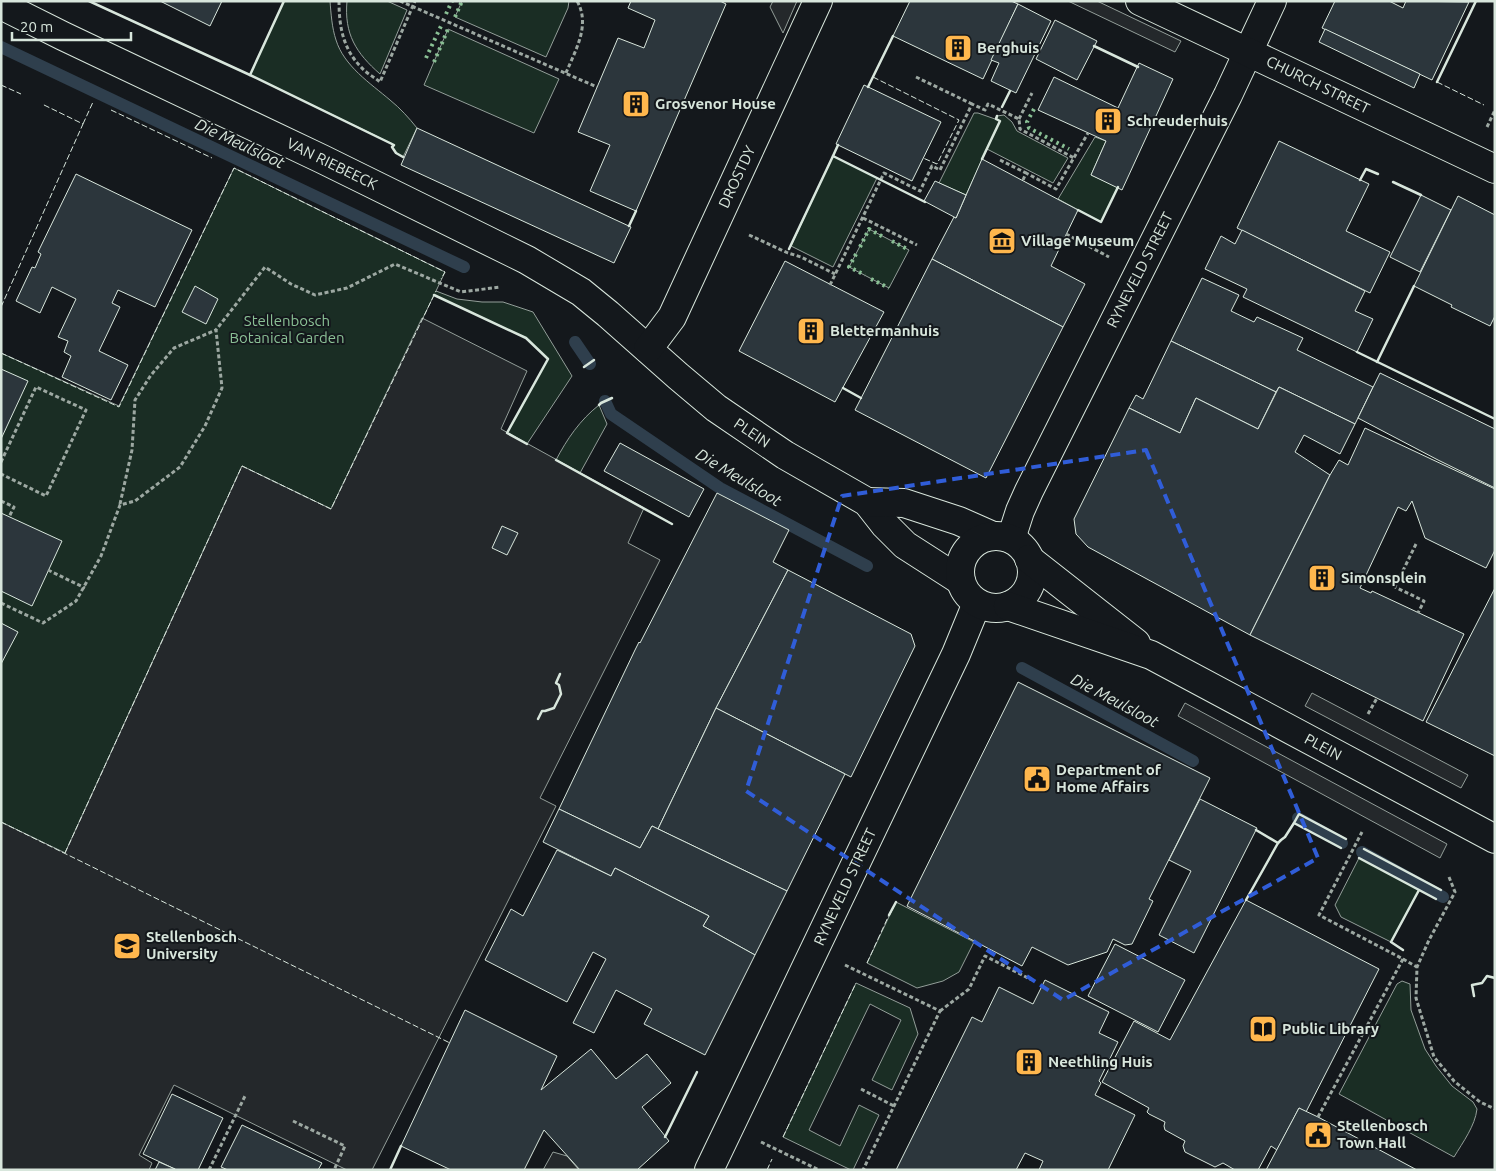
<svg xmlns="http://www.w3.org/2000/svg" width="1496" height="1171" font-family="Ubuntu,sans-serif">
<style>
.green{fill:#1a2d24;stroke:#939e99}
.parking{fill:#24282b;stroke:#939e99}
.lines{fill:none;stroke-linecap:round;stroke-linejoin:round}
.stream{stroke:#2f3f4d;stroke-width:12}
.building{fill:#2c363c;stroke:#d8e6dc}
.street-casing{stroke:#d8e6dc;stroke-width:30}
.secondary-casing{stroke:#d8e6dc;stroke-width:30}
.path{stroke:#9da8a2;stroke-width:3;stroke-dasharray:4 2.5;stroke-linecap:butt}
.street{stroke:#14181c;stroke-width:28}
.secondary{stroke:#14181c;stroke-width:28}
.hedge{stroke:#8ac095;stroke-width:4;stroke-dasharray:2.5 4;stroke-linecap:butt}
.fence{stroke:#d8e6dc;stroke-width:1;stroke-dasharray:6 2.5;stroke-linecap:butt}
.wall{stroke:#d8e6dc;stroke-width:2.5}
.marked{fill:none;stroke:#305dd8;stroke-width:4;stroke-dasharray:10 6;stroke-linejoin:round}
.labels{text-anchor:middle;stroke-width:4;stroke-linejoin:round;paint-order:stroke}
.poi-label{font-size:15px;font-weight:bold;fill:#d8e6dc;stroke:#14181c;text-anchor:start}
.street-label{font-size:15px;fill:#d8e6dc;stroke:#14181c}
.park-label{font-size:15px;fill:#8ac095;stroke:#14181c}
.water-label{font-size:16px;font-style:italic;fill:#d8e6dc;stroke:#14181c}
</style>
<rect width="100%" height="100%" fill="#14181c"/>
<g class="green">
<path d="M284 1H330C331 14 332 28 336 40 344 66 370 83 390 100 400 108 409 118 417 128L403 157 396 153 392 147 393 144 250 75Z"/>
<path d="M347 1H387L407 10 380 74C356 53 344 34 347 1Z"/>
<path d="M462 1H569L568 8 546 57 455 17Z"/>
<path d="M448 29 559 79 534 133 424 85Z"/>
<path d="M974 113H978L995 119 997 116 1004 115 1012 122 1017 131 1068 158 1053 183 987 149 966 195 939 183Z"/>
<path d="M1095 137 1106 141 1091 175 1118 187 1101 222 1058 199Z"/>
<path d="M833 156 877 178 833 267 791 246Z"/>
<path d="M234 168 445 272 436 291 457 299 482 302H503L533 312 572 376 527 444 507 433 548 359 526 338 434 295 331 509 242 466 65 853 1 822V353L119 406Z"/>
<path d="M869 229 909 250 889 288 849 267Z"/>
<path d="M599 405 607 424 580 473 556 460C567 439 580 420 599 405Z"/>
<path d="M1359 858 1419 890 1391 942 1341 917 1335 905Z"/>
<path d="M896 902 974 942 959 972 943 981 917 988 867 963Z"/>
<path d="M1402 981 1410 984 1411 1010 1425 1049 1436 1066 1452 1086 1473 1102 1477 1109C1475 1126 1463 1142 1454 1157L1339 1094 1397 984Z"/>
<path d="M856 983 910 1008 918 1034 892 1090 872 1080 901 1020 870 1004 809 1130 840 1146 859 1105 879 1115 853 1170H851L783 1137Z"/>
</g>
<g class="parking">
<path d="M773 1H797L783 33 770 7Z"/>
<path d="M1068 1H1097L1181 41 1175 52Z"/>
<path d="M422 318 527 371 501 429 644 508 628 543 660 560 540 798 556 806 372 1170H347L174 1085 139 1155 152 1163 149 1170H1V822L65 853 242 466 331 509Z"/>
<path d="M1312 693 1468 775 1461 788 1305 706Z"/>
<path d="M1185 703 1447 844 1440 858 1178 716Z"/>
<path d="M553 1152 567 1156 579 1170H543Z"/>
</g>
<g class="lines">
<g class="stream">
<path d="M1 47 464 267"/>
<path d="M575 342 590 364"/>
<path d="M605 401 611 414 720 488 867 566"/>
<path d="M1022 668 1193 761"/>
<path d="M1298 818 1342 843"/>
<path d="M1362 852 1443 897"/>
</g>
</g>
<g class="building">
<path d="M160 1H222L210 26Z"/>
<path d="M631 1H720L726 4 636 211 590 191 610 145 578 132 618 38 644 48 655 20 628 8Z"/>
<path d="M910 1H1011L1018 4 983 79 893 36Z"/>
<path d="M1335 1H1389L1403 8 1406 1 1469 2 1432 80 1322 28Z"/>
<path d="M1018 4 1051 21 1016 93 991 81 999 63 991 60Z"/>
<path d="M1055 20 1097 41 1077 80 1036 59Z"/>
<path d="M1325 29 1420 74 1414 88 1319 42Z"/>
<path d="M1139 63 1173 79 1122 190 1091 175 1106 141 1038 110 1054 77 1118 108Z"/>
<path d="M864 85 941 122 912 181 836 144Z"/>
<path d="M417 128 631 227 614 263 401 165Z"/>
<path d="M1279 141 1369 184 1346 231 1390 252 1370 293 1237 228Z"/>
<path d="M982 159 1078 210 1051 266 1085 284 1063 327 932 259 954 217 956 218Z"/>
<path d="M76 174 192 230 155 307 118 290 112 303 120 307 99 351 128 365 111 400 62 377 71 356 64 352 68 341 58 337 76 299 52 287 40 313 16 301 32 267 35 268 41 254 38 252Z"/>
<path d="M935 181 966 195 956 218 924 201Z"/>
<path d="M1421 195 1451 210 1420 272 1390 257Z"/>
<path d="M1458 196 1495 215V316L1490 326 1451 307 1452 305 1414 286Z"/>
<path d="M1242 230 1365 291 1355 311 1373 319 1357 352 1243 297 1247 289 1205 269 1221 236 1235 244Z"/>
<path d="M932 259 1063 327 986 478 855 410Z"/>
<path d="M785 261 884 312 835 402 739 351Z"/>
<path d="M1202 278 1239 295 1231 311 1254 322 1257 317 1303 338 1297 350 1373 387 1355 424 1279 387 1276 392 1171 341Z"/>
<path d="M195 286 218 299 206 324 182 312Z"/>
<path d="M1171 341 1276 392 1258 429 1196 398 1180 433 1129 408 1136 395 1143 399Z"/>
<path d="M1 369 28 381 1 439Z"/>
<path d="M1380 373 1495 429V488L1438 460 1358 418Z"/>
<path d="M1279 387 1355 424 1340 454 1304 435 1295 452 1330 475 1250 635 1088 547 1076 534 1074 519 1129 408 1180 433 1196 398 1258 429Z"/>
<path d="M1365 428 1495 489V550L1486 568 1425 538 1412 501 1406 511 1398 507 1360 588 1371 593 1372 591 1464 634 1423 721 1250 635 1330 475 1339 460 1348 465Z"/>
<path d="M620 443 704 489 689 517 604 471Z"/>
<path d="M717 493 789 530 773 562 788 570 716 708 658 829 652 826 640 848 559 809 635 650 639 642 640 643Z"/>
<path d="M1 513 62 541 32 606 1 591Z"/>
<path d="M502 526 518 533 507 555 492 548Z"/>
<path d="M788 570 911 634 915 646 851 777 716 708Z"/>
<path d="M1495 588V756L1426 722Z"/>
<path d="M1 623 18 632 1 664Z"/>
<path d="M1018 682 1210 778 1149 899 1153 901 1132 944 1125 945 1113 939 1107 952 1068 965 1032 947 1022 966 907 906Z"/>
<path d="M716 708 845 774 787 891 658 829Z"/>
<path d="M1200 799 1257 828 1194 953 1159 935 1191 871 1169 860Z"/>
<path d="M559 809 640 848 652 826 787 891 755 955 703 926 709 916 615 868 611 876 543 842Z"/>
<path d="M557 850 611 876 615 868 709 916 703 926 755 955 705 1055 644 1024 652 1009 616 990 594 1033 573 1023 606 959 593 952 567 1002 485 960 511 909 523 916Z"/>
<path d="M1246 900 1379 969 1306 1112 1299 1108 1277 1150 1271 1146 1258 1170H1235L1223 1163 1215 1167 1185 1152 1183 1146 1185 1141 1165 1130 1164 1126 1165 1122 1149 1114 1147 1112 1149 1108 1102 1082 1134 1021 1170 1040Z"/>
<path d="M1115 944 1185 980 1158 1032 1088 996Z"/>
<path d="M1045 980 1109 1012 1099 1033 1118 1042 1099 1081 1101 1083 1095 1095 1135 1115 1108 1170H1039L1043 1161 1025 1153 1016 1170H896L972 1017 982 1022 999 987 1033 1004Z"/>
<path d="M465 1010 557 1056 541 1090 591 1049 616 1079 647 1054 671 1083 642 1107 669 1141 637 1170H580L544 1130 524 1170H451L401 1146Z"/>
<path d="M172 1094 223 1118 198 1170H177L143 1154Z"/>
<path d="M1299 1108 1318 1117 1417 1170H1266Z"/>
<path d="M242 1125 322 1163 318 1170H228L221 1167Z"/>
<path d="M159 1162 175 1169 155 1170Z"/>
</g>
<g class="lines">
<defs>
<g id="street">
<path d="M1011 539 1020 511 1029 491 1228 95 1272 1"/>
<path d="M709 1170 956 654 977 603"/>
</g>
<g id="secondary">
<path d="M1140 1 1495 169"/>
<path d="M1 5 63 36 322 159 527 260 581 292 608 314 678 376 716 408 785 455 867 502 885 525 905 545 961 581"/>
<path d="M648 349 672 317 818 1"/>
<path d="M867 502 904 503 959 521 993 536"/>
<circle cx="996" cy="572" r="36"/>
<path d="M1029 559 1136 643"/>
<path d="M1008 606 1151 655 1495 839"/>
</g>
</defs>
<use href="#street" class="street-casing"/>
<use href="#secondary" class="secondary-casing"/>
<g class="path">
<path d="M339 1C339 26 343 49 361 67 366 73 374 77 380 82L415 1"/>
<path d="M400 1 597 87"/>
<path d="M566 73C575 51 591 25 577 1"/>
<path d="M916 77 972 104"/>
<path d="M1019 119 1032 93"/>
<path d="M1487 127 1495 110"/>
<path d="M1000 160 1026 173"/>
<path d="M1023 180 1026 173 1056 189 1088 133"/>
<path d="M863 218 917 245"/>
<path d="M1066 234 1109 257"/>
<path d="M749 235 788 253 801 257 835 274"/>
<path d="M830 285 884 173 920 191 932 166 940 170 972 104 985 110 988 104 1019 119 1020 129 1074 158"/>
<path d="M1 462 36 387 86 410 46 496 1 474"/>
<path d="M1 501 14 507 9 517"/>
<path d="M120 504 132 450 135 400 151 375 174 348 216 330"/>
<path d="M1416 544 1395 587 1424 601 1418 613"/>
<path d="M48 570 85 588"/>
<path d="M1 603 43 623 76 601 101 556 120 505 135 501 180 467 205 426 222 388 216 330 265 267 291 284 315 295 347 288 395 264 461 292 500 287"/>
<path d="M1368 714 1377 698"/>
<path d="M1449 877 1455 892 1429 940 1417 967 1416 998 1434 1057 1454 1081 1480 1102 1495 1109"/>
<path d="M1403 959 1417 967"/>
<path d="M845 965 940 1011 863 1170"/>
<path d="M940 1011 969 989 985 956 1032 980"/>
<path d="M861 1089 894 1106"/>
<path d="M1318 1117 1403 959 1319 915 1362 832"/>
<path d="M293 1121 345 1146 334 1170"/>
<path d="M761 1142 819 1170"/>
<path d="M209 1170 245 1096"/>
</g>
<use href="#street" class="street"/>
<use href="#secondary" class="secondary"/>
<g class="hedge">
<path d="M446 14 452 1"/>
<path d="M455 17 462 1"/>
<path d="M426 58 441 26"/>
<path d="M434 62 448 29"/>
<path d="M1034 109 1027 122 1029 128 1069 149"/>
<path d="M892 241 909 250"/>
<path d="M860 247 869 229 885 238"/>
<path d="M856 254 849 267 865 275"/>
<path d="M871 279 889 288"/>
</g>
<g class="fence">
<path d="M873 77 959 120 937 164 923 158"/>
<path d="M1437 82 1484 105"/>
<path d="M1 85 21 94"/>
<path d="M111 110 212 158"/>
<path d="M83 124 93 102"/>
<path d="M1 307 83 124 42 104"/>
<path d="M1 353 119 407 234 168 445 272 441 279"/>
<path d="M1 822 450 1043"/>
<path d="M65 853 242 466 331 509 436 291"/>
<path d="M867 963 889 915"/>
<path d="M783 1137 856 983"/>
<path d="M767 1170 772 1159"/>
</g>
<g class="wall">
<path d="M89 1 250 75 394 145 392 147 396 153 403 157"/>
<path d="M1094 46 1138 67"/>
<path d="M250 75 284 1"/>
<path d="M1437 82 1476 1"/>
<path d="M868 87 893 36"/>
<path d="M1002 107 1010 91"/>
<path d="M833 156 838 145"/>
<path d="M982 159 1000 121 996 119 997 116"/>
<path d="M1360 180 1366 169 1378 174"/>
<path d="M1393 182 1421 195"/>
<path d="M1078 210 1101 222 1118 187"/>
<path d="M629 226 636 211"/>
<path d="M789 249 833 156 925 202"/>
<path d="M434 295 526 338 548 359 507 433 527 444"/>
<path d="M1357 352 1495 419"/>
<path d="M1377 362 1414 286"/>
<path d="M584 367 594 360"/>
<path d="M843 388 861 398"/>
<path d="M599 405 601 403 612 398"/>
<path d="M556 460 672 524"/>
<path d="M538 719 542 711H545L554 708 561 694 559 685 556 683 560 674"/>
<path d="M1294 823 1299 814 1346 839"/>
<path d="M1278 843 1281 840 1285 837 1294 823 1341 848"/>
<path d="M1364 849 1441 890"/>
<path d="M1359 858 1436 899"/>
<path d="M1246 900 1278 843 1256 830"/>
<path d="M889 915 896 902"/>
<path d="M1403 950 1391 942 1419 890"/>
<path d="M1474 996 1472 985 1482 983 1487 976 1495 978"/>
<path d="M665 1137 697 1072"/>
<path d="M390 1170 401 1146"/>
</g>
</g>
<path class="marked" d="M1146 450 1318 858 1063 1000 746 791 842 496Z"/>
<defs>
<symbol id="building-square" viewBox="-11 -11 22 22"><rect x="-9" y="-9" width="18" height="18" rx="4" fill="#ffb74d" stroke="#14181c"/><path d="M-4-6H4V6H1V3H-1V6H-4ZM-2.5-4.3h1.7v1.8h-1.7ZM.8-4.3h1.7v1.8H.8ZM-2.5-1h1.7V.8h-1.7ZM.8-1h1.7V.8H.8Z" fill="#111"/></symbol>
<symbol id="museum-square" viewBox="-11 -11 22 22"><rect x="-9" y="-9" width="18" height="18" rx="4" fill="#ffb74d" stroke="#14181c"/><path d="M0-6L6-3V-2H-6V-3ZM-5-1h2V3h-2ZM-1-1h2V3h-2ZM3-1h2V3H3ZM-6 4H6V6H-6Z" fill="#111"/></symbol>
<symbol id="civic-square" viewBox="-11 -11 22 22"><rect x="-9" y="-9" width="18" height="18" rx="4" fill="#ffb74d" stroke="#14181c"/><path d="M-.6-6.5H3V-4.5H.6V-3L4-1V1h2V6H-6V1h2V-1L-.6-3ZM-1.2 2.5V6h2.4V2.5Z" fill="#111"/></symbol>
<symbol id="university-square" viewBox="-11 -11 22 22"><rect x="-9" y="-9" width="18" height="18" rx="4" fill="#ffb74d" stroke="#14181c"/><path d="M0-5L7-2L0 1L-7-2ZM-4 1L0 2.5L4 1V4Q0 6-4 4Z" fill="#111"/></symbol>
<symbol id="library-square" viewBox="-11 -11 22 22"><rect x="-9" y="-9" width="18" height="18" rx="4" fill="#ffb74d" stroke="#14181c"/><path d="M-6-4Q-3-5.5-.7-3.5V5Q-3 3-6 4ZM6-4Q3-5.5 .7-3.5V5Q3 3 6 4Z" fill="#111"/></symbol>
</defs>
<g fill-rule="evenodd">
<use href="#building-square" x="942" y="32" width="32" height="32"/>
<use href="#building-square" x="620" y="88" width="32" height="32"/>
<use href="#building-square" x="1092" y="105" width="32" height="32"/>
<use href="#museum-square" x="986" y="225" width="32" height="32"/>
<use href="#building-square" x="795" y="315" width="32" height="32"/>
<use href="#building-square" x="1306" y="562" width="32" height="32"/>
<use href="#civic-square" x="1021" y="763" width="32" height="32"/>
<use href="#university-square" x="111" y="930" width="32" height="32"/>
<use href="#library-square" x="1247" y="1013" width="32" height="32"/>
<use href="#building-square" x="1013" y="1046" width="32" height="32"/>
<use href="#civic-square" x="1302" y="1119" width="32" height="32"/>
</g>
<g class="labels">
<g class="poi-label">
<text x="977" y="53">Berghuis</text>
<text x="655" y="109">Grosvenor House</text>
<text x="1127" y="126">Schreuderhuis</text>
<text x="1021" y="246">Village Museum</text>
<text x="830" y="336">Blettermanhuis</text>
<text x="1341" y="583">Simonsplein</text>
<text x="1056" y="775">Department of<tspan x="1056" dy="17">Home Affairs</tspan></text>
<text x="146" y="942">Stellenbosch<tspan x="146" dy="17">University</tspan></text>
<text x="1282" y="1034">Public Library</text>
<text x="1048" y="1067">Neethling Huis</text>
<text x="1337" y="1131">Stellenbosch<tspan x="1337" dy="17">Town Hall</tspan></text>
</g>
<g class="street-label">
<text transform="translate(1318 85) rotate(26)" y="5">CHURCH STREET</text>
<text transform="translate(332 164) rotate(26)" y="5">VAN RIEBEECK</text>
<text transform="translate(737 177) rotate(-65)" y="5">DROSTDY</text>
<text transform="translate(1140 270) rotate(-63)" y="5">RYNEVELD STREET</text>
<text transform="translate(752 433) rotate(34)" y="5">PLEIN</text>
<text transform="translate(1323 747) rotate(28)" y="5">PLEIN</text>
<text transform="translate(845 887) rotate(-65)" y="5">RYNEVELD STREET</text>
</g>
<g class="park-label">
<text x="287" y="326">Stellenbosch<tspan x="287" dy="17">Botanical Garden</tspan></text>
</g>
<g class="water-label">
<text transform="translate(240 143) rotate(25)" y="6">Die Meulsloot</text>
<text transform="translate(739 477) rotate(31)" y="6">Die Meulsloot</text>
<text transform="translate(1115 700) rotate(28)" y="6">Die Meulsloot</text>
</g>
</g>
<rect width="1496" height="1171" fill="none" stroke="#d8e6dc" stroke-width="5"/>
<path d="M12 32v8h119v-8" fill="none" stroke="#d8e6dc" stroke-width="2.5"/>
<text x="20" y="32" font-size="15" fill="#d8e6dc" stroke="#14181c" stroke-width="4" paint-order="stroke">20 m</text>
</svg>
